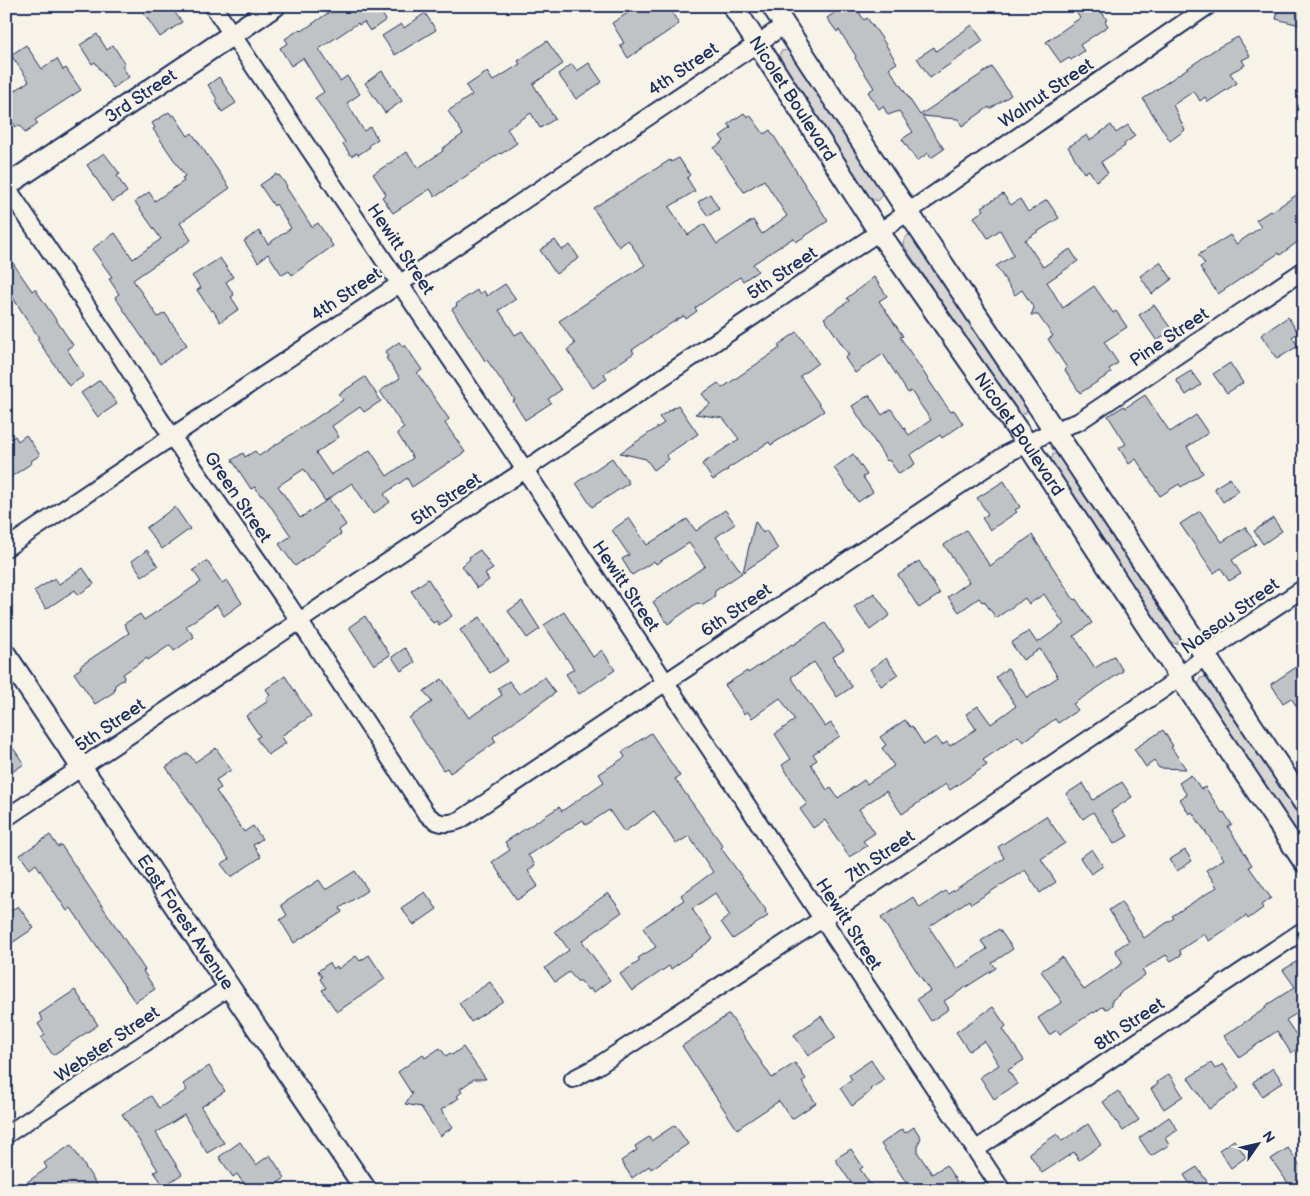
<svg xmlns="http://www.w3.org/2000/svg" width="1310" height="1196" font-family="'Balsamiq Sans',sans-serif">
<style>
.green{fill:#d7d6d4;stroke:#798299}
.building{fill:#c0c3c5;stroke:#1b2f5e}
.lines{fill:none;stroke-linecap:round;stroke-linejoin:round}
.minor-casing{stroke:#1b2f5e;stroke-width:20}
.tertiary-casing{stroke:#1b2f5e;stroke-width:24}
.minor{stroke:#f7f3e8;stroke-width:16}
.tertiary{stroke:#f7f3e8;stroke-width:20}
.labels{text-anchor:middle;stroke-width:5;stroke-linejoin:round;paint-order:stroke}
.street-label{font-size:18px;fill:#1b2f5e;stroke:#f7f3e8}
</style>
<rect width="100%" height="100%" fill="#f7f3e8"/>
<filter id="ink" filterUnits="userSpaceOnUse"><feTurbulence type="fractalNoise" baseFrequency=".02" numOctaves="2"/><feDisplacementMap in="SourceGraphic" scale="10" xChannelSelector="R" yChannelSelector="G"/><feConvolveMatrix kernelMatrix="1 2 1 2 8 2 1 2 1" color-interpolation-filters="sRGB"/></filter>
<g filter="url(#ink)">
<g class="green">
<path d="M790 50 884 194 878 201 871 199 778 59 781 51Z"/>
<path d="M909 235 914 236 1029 406 1025 414H1017L903 244 905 237Z"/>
<path d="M1053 454H1060L1182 638 1179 643 1175 644 1170 641 1050 463Z"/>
<path d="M1206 677 1210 680 1304 818V844L1198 687 1200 678Z"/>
</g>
<g class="building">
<path d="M139 6H170L182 22 160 37Z"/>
<path d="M338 6H377L386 20 370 31 364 22 359 25 358 23 319 49 340 81 347 76 360 94 347 103 364 131 370 127 378 139 369 145 370 147 358 155 357 153 351 156 343 144 345 142 315 98 324 92 303 58 291 66 280 48 288 43 285 39 300 29 302 31Z"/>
<path d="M624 6H668L679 24 628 58 620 45 624 43 612 23 628 13Z"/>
<path d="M844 6H855L864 20 867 18 881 37 897 63 889 68 920 115 992 67 1011 95 990 109 989 107 962 126 958 119 922 116 944 149 931 158 928 153 917 161 902 139 913 132 899 111 888 115 883 106 879 109 868 92 874 88 855 58 856 56 839 30 837 32 827 18Z"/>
<path d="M1072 6H1098L1107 20 1105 21 1108 26 1080 45 1084 51 1071 60 1069 58 1061 63 1046 42 1080 18Z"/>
<path d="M1279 6H1304V26L1276 19Z"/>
<path d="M425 13 436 30 395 55 382 36 401 24 404 28Z"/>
<path d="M972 25 983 41 930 78 917 58 934 47 936 51Z"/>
<path d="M97 34 107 50 113 45 125 64 122 66 129 77 113 88 95 62 92 64 80 45Z"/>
<path d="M1238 37 1250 56 1242 60 1245 65 1230 73 1237 83 1208 102 1205 97 1200 101 1194 91 1173 105 1185 130 1170 141 1143 99 1217 48Z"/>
<path d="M547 41 563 64 533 84 555 119 540 128 531 113 507 129 517 143 501 154 500 153 435 197 430 189 393 213 382 197 386 194 373 174 407 152 418 168 443 151 442 149 463 134 448 111 472 95 466 86 487 72 493 81 520 64 518 61Z"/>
<path d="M26 45 42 69 57 59 63 70 66 68 81 90 35 120 38 124 25 133 20 125 16 127 6 112V97L29 81 11 55Z"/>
<path d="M589 63 602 82 576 99 558 74 572 64 577 71Z"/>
<path d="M382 71 402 101 385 113 365 83Z"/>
<path d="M219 77 236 103 222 112 215 100 217 99 208 85Z"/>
<path d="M169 112 172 116 174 115 188 136 192 133 230 188 180 223 191 240 133 280 158 317 165 313 187 345 160 364 115 297 119 294 109 279 112 277 92 249 115 233 133 259 161 239 135 202 149 192 155 201 184 181 182 178 185 176 153 129 155 128 152 123Z"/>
<path d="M744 113 747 117 750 115 764 134 770 130 828 221 796 242 793 238 753 264 758 271 743 281 740 277 695 308 697 311 686 319 684 316 673 322 632 350 634 353 604 373 607 379 593 388 567 350 575 344 559 321 645 265 628 240 619 247 593 208 670 160 671 162 679 158 690 175 687 178 695 191 669 207 688 235 704 224 717 244 753 220 762 234 787 216 764 180 744 192 714 148 724 141 720 136 731 128 728 124Z"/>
<path d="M1111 125 1116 133 1128 125 1135 136 1124 144 1125 146 1101 162 1108 173 1096 181 1089 170 1084 173 1068 147 1087 135 1090 140Z"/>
<path d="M104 153 120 174 117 176 127 192 112 202 87 165Z"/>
<path d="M276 174 277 176 279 175 287 186 286 187 312 227 318 223 333 246 292 275 289 271 282 275 268 254 258 262 244 241 259 231 268 244 291 228 276 204 274 206 260 185Z"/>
<path d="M1304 190V237L1280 255 1279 253 1218 294 1200 267 1205 264 1198 255 1230 235 1236 244 1261 227 1256 220 1270 211 1271 212Z"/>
<path d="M710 194 719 209 708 216 698 202Z"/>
<path d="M1003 194 1011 205 1020 199 1028 212 1047 200 1059 218 1025 240 1043 267 1070 249 1078 261 1047 282 1063 308 1094 286 1113 313 1116 311 1127 327 1104 342 1118 363 1109 369 1111 373 1080 393 1065 370 1067 368 1048 339 1053 336 1038 315H1031L1034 308 1022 290 1015 295 996 266 1014 255 1000 230 988 238 974 217 984 210 982 207Z"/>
<path d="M555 240 562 250 570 245 579 258 556 274 540 250Z"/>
<path d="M6 253 32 291 35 289 73 345 67 349 84 376 69 386 37 339 39 338 6 287Z"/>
<path d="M220 258 233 277 226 282 234 295 231 297 239 309 220 322 213 310 211 311 197 290 201 288 192 276Z"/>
<path d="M1160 262 1172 279 1152 294 1140 276Z"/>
<path d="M874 277 887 296 879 301 903 336 900 337 942 400 951 412 954 410 963 424 942 438 940 435 910 455 915 464 899 474 889 460 887 461 852 406 869 395 882 415 891 409 909 435 931 420 911 391 908 393 883 354 855 373 845 358 849 355 824 318 849 301 847 298Z"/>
<path d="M505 284 516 299 499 310 515 335 522 331 561 390 548 399 551 403 525 420 513 401 515 400 487 360 485 361 452 309 457 306 456 304 477 290 479 294 484 291 487 296Z"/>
<path d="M1154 305 1172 330 1157 341 1139 315Z"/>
<path d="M1288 317 1298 333 1292 337 1298 346 1277 359 1261 335Z"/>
<path d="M797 332 818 363 800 376 824 411 771 445 769 442 727 469 728 470 713 480 702 464 739 439 723 418 695 414 710 404 702 394 718 383 722 388 780 348 778 345Z"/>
<path d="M399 342 403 347 405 345 422 370 417 373 449 419 445 423 465 452 412 487 407 478 384 494 390 502 373 514 352 483 325 501 304 469 278 486 300 518 329 499 346 525 339 530 341 534 295 566 279 544 291 536 263 495 261 496 255 487 251 489 232 460 243 453 245 457 255 451 259 456 343 400 339 394 365 377 381 401 364 412 360 407 332 426 339 437 316 453 331 475 370 450 387 476 413 458 397 433 404 428 380 391 400 378 386 358 388 357 385 352Z"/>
<path d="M1230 363 1243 383 1227 393 1213 374Z"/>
<path d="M1191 371 1201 385 1186 395 1176 380Z"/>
<path d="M100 380 117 404 98 417 81 393Z"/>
<path d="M1145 395 1170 432 1196 415 1208 433 1187 447 1203 473 1181 487 1179 484 1160 496 1136 459 1129 464 1119 448 1126 444 1108 416 1124 406 1125 408Z"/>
<path d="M678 405 698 434 666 455 669 459 654 470 646 459 620 453 664 423 659 417Z"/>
<path d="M26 435 40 455 31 461 32 463 6 480V442L15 436 18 441Z"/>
<path d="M853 454 867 475 863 477 873 492 858 502 834 468Z"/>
<path d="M612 458 629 483 592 507 576 483Z"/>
<path d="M1230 478 1239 491 1223 502 1214 488Z"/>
<path d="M1004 481 1020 507 1015 510 1017 512 990 530 982 518 988 514 977 498Z"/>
<path d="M175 507 190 529 162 549 146 528Z"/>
<path d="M725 510 735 524 716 537 742 573 715 591 714 598 703 605 697 603 668 624 653 602 705 566 689 543 656 564 654 561 632 575 622 559 629 555 612 530 629 518 647 545 687 519 696 531Z"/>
<path d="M1200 511 1222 542 1245 527 1256 544 1232 560 1241 574 1229 581 1221 568 1214 573 1180 524Z"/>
<path d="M1273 518 1282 531 1263 544 1254 531Z"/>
<path d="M755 521 763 533 766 530 778 549 743 572Z"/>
<path d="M966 530 990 566 1032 535 1074 600 1076 599 1092 623 1074 636 1095 668 1114 656 1123 671 1073 704 1078 710 1058 723 1055 719 1023 742 1018 736 983 760 987 765 950 790 946 784 902 814 886 791 859 809 875 833 863 841 867 846 849 857 825 820 813 828 800 809 807 804 782 765 791 759 775 734 795 720 780 698 752 718 747 711 744 714 725 685 747 671 748 673 792 644 793 645 825 623 844 650 833 657 852 687 837 697 814 662 791 677 825 727 831 723 840 736 813 754 817 760 811 764 827 790 831 788 838 798 864 780 867 784 894 766 882 748 886 745 880 737 905 720 910 727 912 726 924 745 936 737 942 745 947 742 950 746 976 729 966 714 978 706 991 724 1016 706 996 677 1008 668 1027 698 1058 677 1040 649 1023 660 1011 643 1029 631 1037 643 1064 624 1044 594 1029 604 1025 598 996 618 984 601 982 602 979 598 959 612 948 597 969 582 944 545Z"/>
<path d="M147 550 158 566 142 576 132 561Z"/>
<path d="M480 550 493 569 485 574 489 580 477 588 462 566 470 559 469 557Z"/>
<path d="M207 561 222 583 227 580 242 603 224 616 217 605 186 626 194 637 174 651 170 645 148 660 147 658 123 674 124 679 115 685 114 692 95 704 74 673 81 668 80 666 129 633 124 624 140 614 144 620 201 582 193 570Z"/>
<path d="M919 561 940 594 919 608 898 575Z"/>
<path d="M83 568 94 584 78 595 75 590 46 609 34 591 55 578 59 584Z"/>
<path d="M428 579 452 616 439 625 437 621 433 623 411 591Z"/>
<path d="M874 593 890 615 870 630 854 607Z"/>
<path d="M522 601 540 629 527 638 508 611Z"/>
<path d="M564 612 593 657 602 650 615 670 579 694 566 674 574 669 544 625Z"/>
<path d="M365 616 390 655 374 665 349 627Z"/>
<path d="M480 617 508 661 490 673 460 630Z"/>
<path d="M405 648 415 662 401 671 392 657Z"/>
<path d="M886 658 898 675 881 686 870 669Z"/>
<path d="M1304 662V717L1291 698 1283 703 1271 684Z"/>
<path d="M285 676 311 716 281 736 286 743 268 755 256 738 260 736 246 716 268 701 266 698 270 695 266 689Z"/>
<path d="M545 677 555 693 496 734 493 737 496 742 450 773 447 768 443 770 409 718 432 702 424 691 442 679 469 718 502 695 498 688 509 681 519 694Z"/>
<path d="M1163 730 1173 746 1171 747 1186 769 1159 768 1154 761 1146 767 1134 749Z"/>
<path d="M651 733 680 776 675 779 723 846 721 848 766 910 765 911 768 916 733 939 721 922 730 916 715 893 692 909 713 939 671 969 669 966 632 991 620 974 640 961 638 958 656 947 643 928 684 900 681 895 713 872 689 836 676 844 654 811 624 832 609 810 586 825 583 820 528 855 535 865 528 871 538 886 517 900 492 862 510 850 505 842 559 807 562 811 604 782 599 774 625 757 622 752Z"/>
<path d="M6 738 24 764 6 776Z"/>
<path d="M216 748 231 770 216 780 221 788 216 791 244 832 253 826 262 839 253 845 261 857 231 877 221 864 229 859 166 767 188 753 195 762Z"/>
<path d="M1191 775 1201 789 1205 787 1222 813 1224 812 1232 825 1228 827 1252 865 1249 867 1271 898 1261 905 1263 908 1248 919 1246 916 1209 941 1204 934 1180 950 1181 955 1171 961 1166 955 1142 970 1145 975 1118 994 1119 995 1112 1000V1005L1107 1009 1102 1007 1094 1013 1093 1012 1060 1034 1057 1030 1049 1035 1038 1018 1062 1002 1041 971 1062 957 1084 990 1123 963 1115 950 1129 941 1109 910 1121 902 1144 938 1174 918 1172 916 1217 887 1206 870 1224 859 1192 812 1189 814 1180 799 1187 795 1179 783Z"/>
<path d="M1122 782 1132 797 1111 811 1128 836 1114 844 1093 812 1083 819 1066 794 1083 783 1093 800Z"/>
<path d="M1046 816 1065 843 1041 859 1056 882 1040 893 1025 870 971 904 969 900 929 927 957 969 987 949 981 941 999 929 1013 949 992 963 996 968 944 1001 949 1009 931 1021 917 999 930 991 881 918 913 897 920 908 945 891 948 894 1004 858 998 847Z"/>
<path d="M50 835 58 847 61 845 145 970 143 971 155 989 135 1002 71 908 67 911 36 864 30 869 20 855Z"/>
<path d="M1092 849 1103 866 1091 874 1080 858Z"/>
<path d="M1185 850 1192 861 1177 871 1169 860Z"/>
<path d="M355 871 368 890 340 908 342 912 294 943 280 920 287 915 281 905 319 880 325 889H327Z"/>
<path d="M425 892 437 909 414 925 401 908Z"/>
<path d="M608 893 622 912 582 941 610 980 593 993 590 988 588 990 581 981H577L569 972 555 982 545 968 569 950 555 931Z"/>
<path d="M18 906 34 928 6 947V914Z"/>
<path d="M369 955 385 979 337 1012 322 990 326 988 320 979 322 977 318 971 329 963 333 969 337 966 338 969 356 956 360 961Z"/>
<path d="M1304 957V1009L1286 1020 1303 1045 1291 1053 1277 1031 1239 1057 1224 1036 1266 1008 1265 1006 1295 987 1283 970Z"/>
<path d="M490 982 503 1001 471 1022 459 1003Z"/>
<path d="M75 990 98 1025 53 1055 41 1038 45 1035 38 1024 43 1020 39 1014Z"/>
<path d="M993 1007 1006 1026 1003 1029 1024 1060 1008 1070 1017 1084 994 1099 980 1077 999 1065 984 1041 969 1051 956 1032Z"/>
<path d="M729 1014 772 1078 795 1063 806 1079 802 1082 816 1103 792 1119 779 1101 737 1129 682 1046Z"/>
<path d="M821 1016 836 1038 808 1056 794 1035Z"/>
<path d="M463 1047 486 1079H474L460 1089 462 1092 457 1096 459 1098 441 1110 453 1127 440 1136 421 1107 405 1104 412 1094 398 1072 423 1054 425 1058 440 1048 446 1056 450 1053 452 1055Z"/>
<path d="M871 1060 884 1080 870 1089 871 1091 865 1096 852 1106 840 1088 852 1080 849 1075Z"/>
<path d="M1211 1063 1215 1069 1223 1064 1239 1088 1209 1109 1188 1078Z"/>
<path d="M209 1066 225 1091 201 1107 224 1143 207 1153 184 1115 156 1133 182 1174 164 1186 154 1172 158 1170 122 1114 151 1096 159 1108 187 1090 183 1084Z"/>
<path d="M1273 1068 1283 1082 1262 1096 1253 1082Z"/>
<path d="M1169 1074 1183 1096 1164 1109 1151 1089 1158 1084 1157 1082Z"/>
<path d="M1118 1091 1139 1120 1123 1131 1103 1102Z"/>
<path d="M1169 1117 1178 1130 1165 1138 1169 1145 1151 1156 1139 1138Z"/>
<path d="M1088 1124 1101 1145 1079 1160 1074 1152 1042 1173 1029 1153 1057 1134 1062 1141Z"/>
<path d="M675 1125 688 1144 651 1169 649 1166 632 1178 621 1161 637 1150 635 1146 649 1137 651 1141Z"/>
<path d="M914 1127 921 1138 918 1144V1153L932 1174 946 1165 957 1182 946 1190H911L881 1144 902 1129 905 1133Z"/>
<path d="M1234 1140 1246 1157 1231 1168 1219 1150Z"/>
<path d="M240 1142 256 1165 270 1155 285 1178 268 1190H248L237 1174 233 1177 219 1157Z"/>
<path d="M71 1145 100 1190H16L47 1168 44 1163Z"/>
<path d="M1288 1148 1304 1171V1183L1293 1190 1271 1159Z"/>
<path d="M851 1149 863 1167 860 1169 874 1190H856L835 1159Z"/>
<path d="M1197 1167 1208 1183 1197 1190H1194L1184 1175Z"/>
</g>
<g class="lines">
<defs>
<g id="minor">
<path d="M213 6 525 470 1002 1190"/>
<path d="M6 186 115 348 160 419 288 604 425 812C435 824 445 826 460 820L1008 453 1054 430 1078 422 1304 270"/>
<path d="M6 548 785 25"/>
<path d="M6 818 879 232 1208 6"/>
<path d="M573 1079 596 1067 822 919 1165 688 1224 641 1304 588"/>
<path d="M6 1135 229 987"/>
<path d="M975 1150 1304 930"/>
</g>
<g id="tertiary">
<path id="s1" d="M733 6 879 232 1026 442 1180 677 1304 862"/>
<path d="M772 6 908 212 1304 803"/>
<path id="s2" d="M6 186 275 6"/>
<path id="s3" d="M6 655 366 1190"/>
</g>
</defs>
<use href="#minor" class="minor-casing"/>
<use href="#tertiary" class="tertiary-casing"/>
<use href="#minor" class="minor"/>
<use href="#tertiary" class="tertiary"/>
</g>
</g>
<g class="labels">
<g class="street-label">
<text transform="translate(683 69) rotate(-34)" y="6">4th Street</text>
<text transform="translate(1046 93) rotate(-34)" y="6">Walnut Street</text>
<text dy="6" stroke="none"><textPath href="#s2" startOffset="162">3rd Street</textPath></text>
<text dy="6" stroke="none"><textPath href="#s1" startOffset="110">Nicolet Boulevard</textPath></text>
<text transform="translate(401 249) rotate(56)" y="6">Hewitt Street</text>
<text transform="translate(782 273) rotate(-34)" y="6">5th Street</text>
<text transform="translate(346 294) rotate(-34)" y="6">4th Street</text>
<text transform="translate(1169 337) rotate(-34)" y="6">Pine Street</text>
<text dy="6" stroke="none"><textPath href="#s1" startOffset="515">Nicolet Boulevard</textPath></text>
<text transform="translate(238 497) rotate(56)" y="6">Green Street</text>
<text transform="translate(446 499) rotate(-34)" y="6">5th Street</text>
<text transform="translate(626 586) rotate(56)" y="6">Hewitt Street</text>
<text transform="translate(736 610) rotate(-34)" y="6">6th Street</text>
<text transform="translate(1230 616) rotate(-36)" y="6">Nassau Street</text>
<text transform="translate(110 725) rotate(-34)" y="6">5th Street</text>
<text transform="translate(880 856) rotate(-34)" y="6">7th Street</text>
<text dy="6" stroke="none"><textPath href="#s3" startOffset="322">East Forest Avenue</textPath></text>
<text transform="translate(849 924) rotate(57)" y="6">Hewitt Street</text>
<text transform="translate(1129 1024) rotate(-34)" y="6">8th Street</text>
<text transform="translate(107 1044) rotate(-34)" y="6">Webster Street</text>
</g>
</g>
<rect width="1310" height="1196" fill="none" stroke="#f7f3e8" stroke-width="25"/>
<rect x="12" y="12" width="1285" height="1171" fill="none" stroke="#1b2f5e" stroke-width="2" filter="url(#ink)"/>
<g transform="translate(1258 1144) rotate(56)" stroke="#f7f3e8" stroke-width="4" paint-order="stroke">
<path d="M0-4L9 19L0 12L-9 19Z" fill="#1b2f5e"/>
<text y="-8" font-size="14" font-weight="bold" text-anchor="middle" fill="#1b2f5e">N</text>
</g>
</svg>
